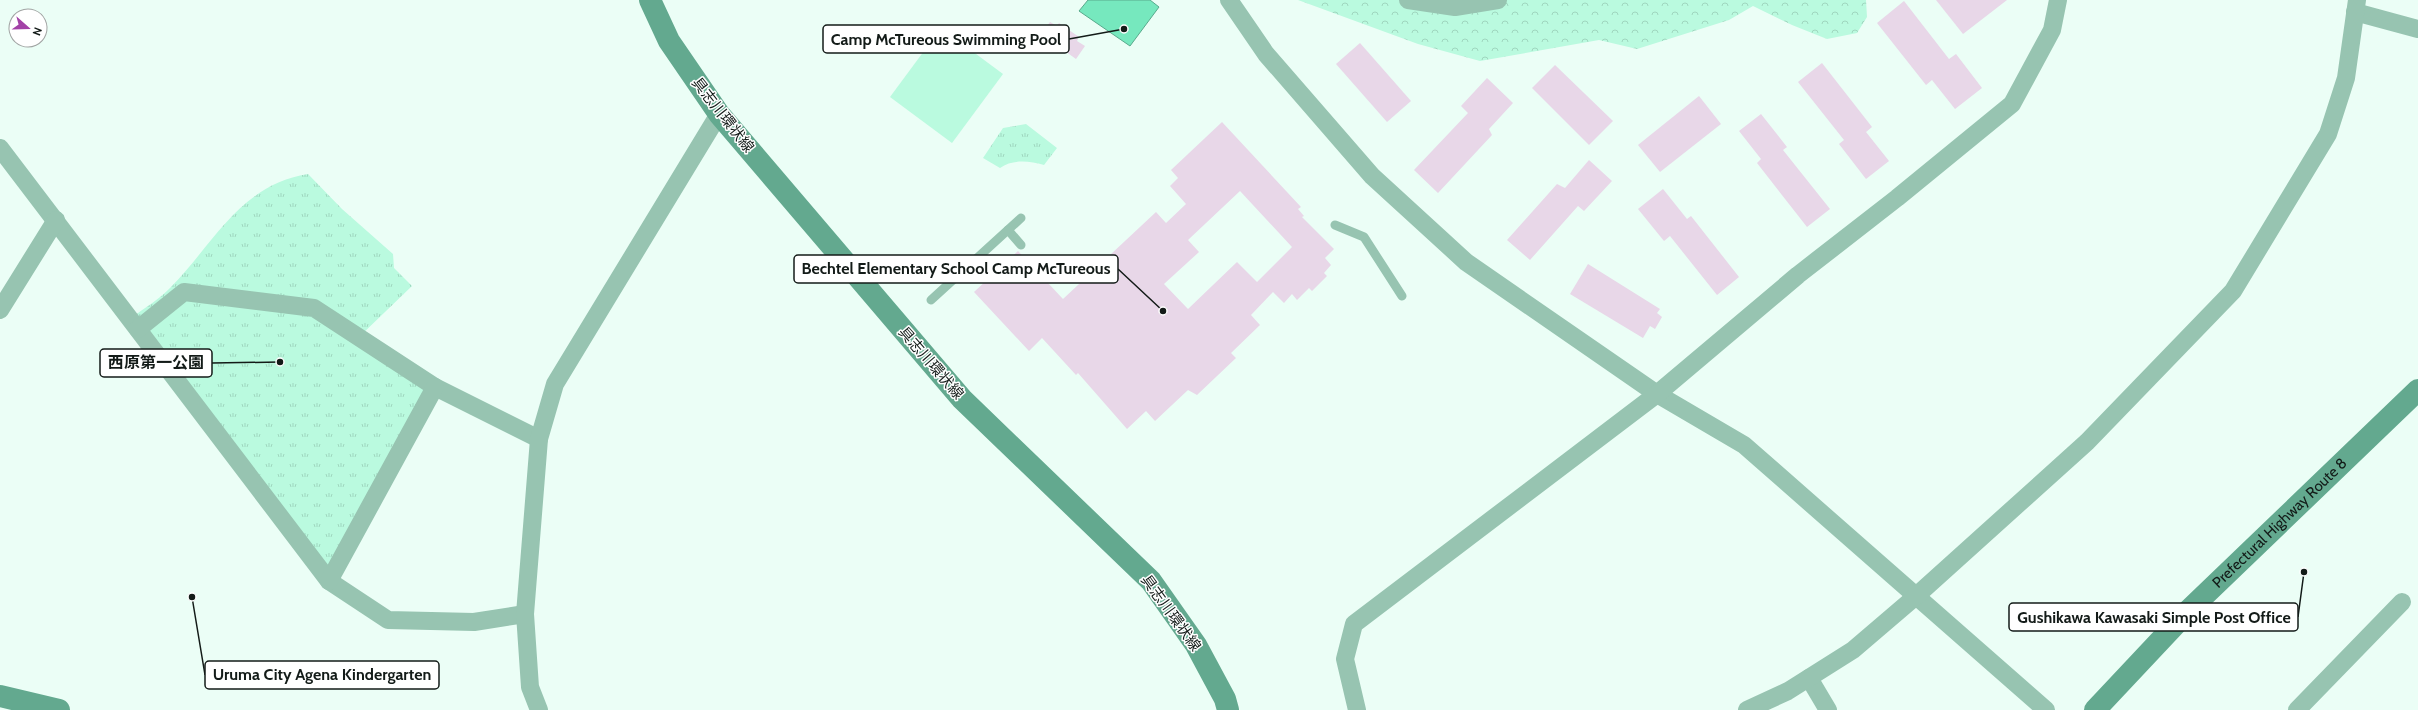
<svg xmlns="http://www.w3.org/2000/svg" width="2418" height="710" font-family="Cabin,'Noto Sans JP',sans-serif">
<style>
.grass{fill:url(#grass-tufts)}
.forest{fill:url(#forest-crowns)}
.pitch{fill:#bafadf}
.water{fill:#76e8be;stroke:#58aa8c}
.building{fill:#e8d7e8;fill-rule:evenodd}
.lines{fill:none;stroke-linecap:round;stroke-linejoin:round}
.lane{stroke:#97c4b1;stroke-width:9}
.street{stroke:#97c4b1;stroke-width:18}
.secondary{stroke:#63a98f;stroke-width:22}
.labels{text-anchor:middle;stroke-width:3;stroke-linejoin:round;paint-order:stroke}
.street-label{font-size:15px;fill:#131b18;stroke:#fff}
.leader{fill:none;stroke:#131b18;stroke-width:1.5}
.callout-dot{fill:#131b18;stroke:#fff;stroke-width:1.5}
.callout{fill:#fff;stroke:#131b18;stroke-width:1.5}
.callout-label{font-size:16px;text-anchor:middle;font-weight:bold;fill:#131b18}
</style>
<defs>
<pattern id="grass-tufts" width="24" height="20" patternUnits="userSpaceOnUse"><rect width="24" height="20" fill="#bafadf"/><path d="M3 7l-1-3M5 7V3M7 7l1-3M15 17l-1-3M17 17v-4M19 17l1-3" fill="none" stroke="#9fd6bf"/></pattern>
<pattern id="forest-crowns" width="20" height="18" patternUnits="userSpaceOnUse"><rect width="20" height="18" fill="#bafadf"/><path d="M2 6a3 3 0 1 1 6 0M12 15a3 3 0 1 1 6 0" fill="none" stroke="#9fd6bf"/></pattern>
</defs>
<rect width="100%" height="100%" fill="#ebfef6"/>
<g class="grass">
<path d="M1026 124 1057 148 1044 165C1029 161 1013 159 1000 168L983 158 1003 128Z"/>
<path d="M308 174 342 209 393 254 394 268 412 286 359 337 435 387 329 581 130 319C144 308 160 299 171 287 215 242 240 185 308 174Z"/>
</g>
<path class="forest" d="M1298 0H1866L1867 17 1857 33 1827 39 1792 25 1753 6 1729 20 1637 49 1599 40 1480 61 1418 44Z"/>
<path class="pitch" d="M941 28 1003 74 952 143 890 97Z"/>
<path class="water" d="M1088 0H1150L1159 7 1130 46 1079 11Z"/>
<g class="building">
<path d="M1936 0H2007L1963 34Z"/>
<path d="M1904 1 1949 59 1956 54 1982 88 1955 109 1932 80 1926 85 1877 23Z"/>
<path d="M1050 22 1057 26 1059 23 1079 37 1077 41 1085 46 1076 59 1041 34Z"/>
<path d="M1360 43 1411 101 1387 122 1336 64Z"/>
<path d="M1822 63 1872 127 1866 132 1889 161 1866 179 1839 144 1844 140 1798 82Z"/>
<path d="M1555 65 1613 121 1589 145 1532 88Z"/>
<path d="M1487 78 1513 103 1489 129 1492 135 1438 193 1414 170 1468 113 1461 106Z"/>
<path d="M1699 96 1721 124 1660 172 1638 145Z"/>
<path d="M1761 114 1787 147 1783 150 1830 209 1807 227 1757 163 1761 159 1739 131Z"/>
<path d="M1222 122 1301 207 1298 209 1304 216 1302 217 1334 249 1325 258 1331 265 1324 273 1327 276 1312 291 1309 288 1297 300 1292 294 1284 303 1273 292 1251 315 1260 325 1231 353 1236 358 1197 395 1188 390 1155 421 1146 411 1127 429 1078 373 1076 375 1042 338 1029 351 974 292 1018 251 1063 299 1156 212 1166 223 1186 204 1170 186 1178 178 1171 170ZM1240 191 1292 247 1257 282 1237 262 1188 309 1164 284 1199 252 1188 240Z"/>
<path d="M1589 160 1612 181 1584 211 1578 206 1530 260 1507 240 1557 184 1565 188Z"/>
<path d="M1663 189 1687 219 1691 216 1739 277 1717 295 1670 236 1664 241 1638 209Z"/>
<path d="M1588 264 1660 309 1657 313 1662 317 1655 329 1650 326 1643 338 1570 294Z"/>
</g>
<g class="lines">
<g class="lane">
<path d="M1335 225 1364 237 1402 296"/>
<path d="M1008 230 1021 245"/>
<path d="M931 300 1021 218"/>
</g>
<g class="street">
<path d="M1229 0 1266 54 1372 176 1466 262 1657 394 1744 445 2046 710"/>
<path d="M1408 0 1455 7 1498 0"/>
<path d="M2355 12 2418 29"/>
<path d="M0 148 329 581 388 620 474 622 525 614"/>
<path d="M0 310 56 220"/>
<path d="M138 329 184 292 314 308 435 387 539 439"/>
<path d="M329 581 435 387"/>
<path d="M1809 678 1828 710"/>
<path d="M539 710 530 687 525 614 539 439 555 384 719 114"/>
<path d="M1357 710 1345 659 1354 624 1657 394 1798 275 1897 198 2012 104 2052 30 2058 0"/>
<path d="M1747 710 1788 691 1853 650 1915 597 2087 442 2233 291 2328 134 2346 78 2357 0"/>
<path d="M2297 710 2402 602"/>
</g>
<g class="secondary">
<path d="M650 0 669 41 719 114 962 399 1151 581 1196 645 1225 699 1228 710"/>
<path d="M0 696 59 710"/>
<path id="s1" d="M2095 710 2189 610 2418 390"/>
</g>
</g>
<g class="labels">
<g class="street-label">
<text transform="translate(723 115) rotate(52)" y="5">具志川環状線</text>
<text transform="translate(931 363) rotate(49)" y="5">具志川環状線</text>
<text dy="5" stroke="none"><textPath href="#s1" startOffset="263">Prefectural Highway Route 8</textPath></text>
<text transform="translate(1171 613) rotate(54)" y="5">具志川環状線</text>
</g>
</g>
<path class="leader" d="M1124 29L1069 39M1163 311L1118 269M280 362L212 363M2304 572L2298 617M192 597L205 675"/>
<g class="callout-dot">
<circle cx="1124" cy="29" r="4"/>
<circle cx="1163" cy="311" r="4"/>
<circle cx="280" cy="362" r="4"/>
<circle cx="2304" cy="572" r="4"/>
<circle cx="192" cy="597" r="4"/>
</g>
<g class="callout">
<rect x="823" y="25" width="246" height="28" rx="4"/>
<rect x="794" y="255" width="324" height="28" rx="4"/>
<rect x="100" y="349" width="112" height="28" rx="4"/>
<rect x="2009" y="603" width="289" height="28" rx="4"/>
<rect x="205" y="661" width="234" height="28" rx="4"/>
</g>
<g class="callout-label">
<text x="946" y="45">Camp McTureous Swimming Pool</text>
<text x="956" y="274">Bechtel Elementary School Camp McTureous</text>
<text x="156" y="368">西原第一公園</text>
<text x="2154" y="623">Gushikawa Kawasaki Simple Post Office</text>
<text x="322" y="680">Uruma City Agena Kindergarten</text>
</g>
<g transform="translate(28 28) rotate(110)"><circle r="19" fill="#ffffff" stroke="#a1a4a3"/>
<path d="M0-3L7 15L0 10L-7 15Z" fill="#a341a7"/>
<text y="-6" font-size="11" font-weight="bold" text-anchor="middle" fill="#131b18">N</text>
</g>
</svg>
